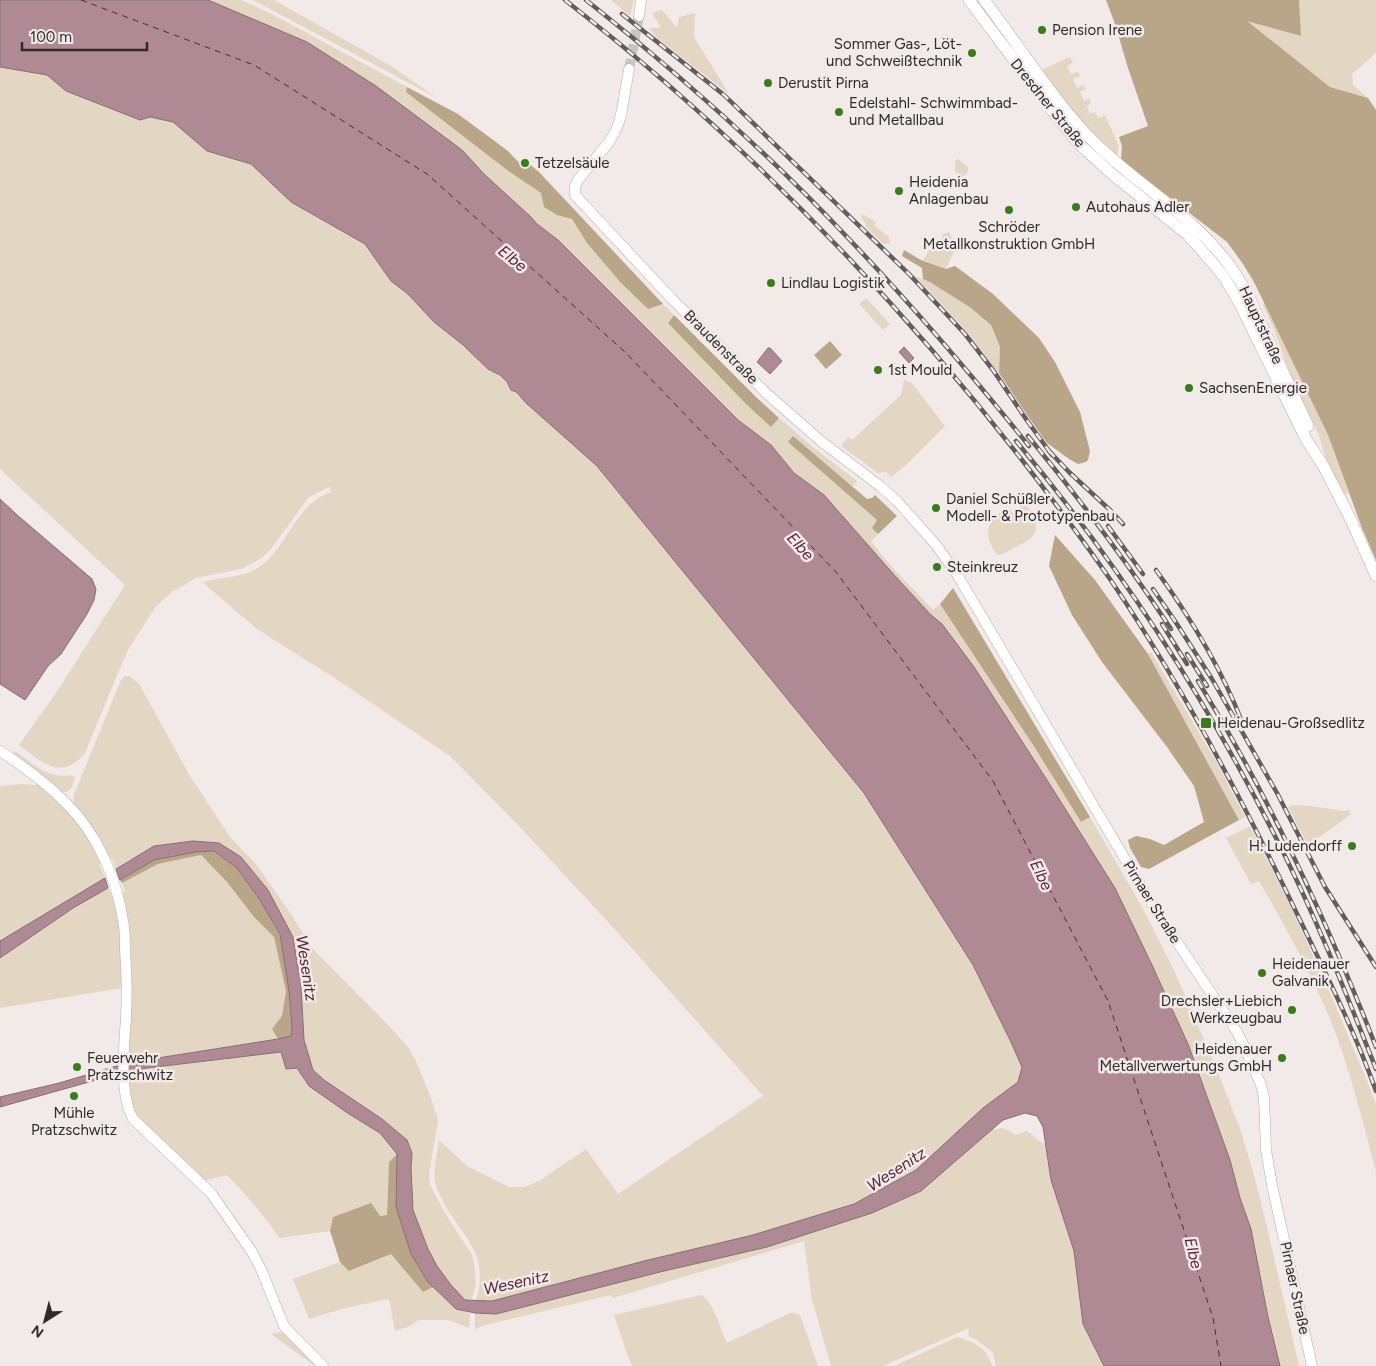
<svg xmlns="http://www.w3.org/2000/svg" width="1376" height="1366" font-family="Figtree,sans-serif">
<style>
.green{fill:#e3d6c2}
.forest{fill:#b9a688}
.water{fill:#af8a94;stroke:#886e74}
.lines{fill:none;stroke-linecap:round;stroke-linejoin:round}
.ferry{stroke:#582637;stroke-width:1;stroke-dasharray:6 5;stroke-linecap:butt}
.tertiary-tunnel{stroke:#cac4c2;stroke-width:10;stroke-dasharray:10 5;stroke-linecap:butt}
.tertiary-casing{stroke:#b4aeac;stroke-width:11}
.secondary-casing{stroke:#b4aeac;stroke-width:12}
.tertiary{stroke:#fff;stroke-width:10}
.secondary{stroke:#fff;stroke-width:11}
.rail-casing{stroke:#625e5d;stroke-width:4.5}
.rail{stroke:#f1eae8;stroke-width:2.5;stroke-dasharray:8;stroke-linecap:butt}
.poi-dot{fill:#3a7c1d;stroke:#f1eae8;stroke-width:2}
.labels{text-anchor:middle;stroke-width:5;stroke-linejoin:round;paint-order:stroke}
.poi-label{font-size:15px;fill:#2e2b2b;stroke:#f1eae8;text-anchor:start}
.street-label{font-size:15px;fill:#2e2b2b;stroke:#f1eae8}
.water-label{font-size:16px;font-style:italic;fill:#582637;stroke:#f1eae8}
</style>
<rect width="100%" height="100%" fill="#f1eae8"/>
<g class="green">
<path d="M208 0H241L268 12 407 87 406 92 507 170 541 193 557 215 572 219 587 243 621 283 648 309 663 304 674 315 668 322 771 426 779 418 814 448 857 481 852 486 793 436 789 442 877 520 872 528 878 534 871 542 893 568 933 610 940 604 1035 748 1081 822 1090 817 1142 907 1173 968 1216 1067 1240 1129 1254 1175 1266 1223 1299 1366H1280L1268 1317 1251 1229 1240 1198 1230 1160 1188 1044 1152 965 1115 888 1047 780 974 667 942 624 930 615 896 577 824 495 794 473 771 445 738 420 558 240 537 224 531 217 484 174 376 86 307 42Z"/>
<path d="M253 0H274L391 66 437 98Z"/>
<path d="M611 0H633V3L630 16Z"/>
<path d="M1299 0H1376V53L1352 74 1353 85 1368 98 1330 87 1245 20 1300 36Z"/>
<path d="M662 10 677 28 679 17 695 13 694 37 729 94 657 38 649 28H661L652 13Z"/>
<path d="M1070 57 1073 63 1067 66 1071 74 1078 72 1080 76 1073 79 1077 88 1083 85 1086 89 1080 92 1084 101 1089 98 1091 103 1087 106 1090 114 1095 112 1098 118 1105 116 1119 146 1117 156 1088 129 1041 70Z"/>
<path d="M0 67 47 75 66 91 150 117 173 122 207 151 251 164 291 202 365 244 391 281 408 294 434 322 495 373C503 376 505 382 510 388 514 393 521 398 526 403L597 466 864 793 973 966 1010 1040 1022 1067 1018 1082 983 1108 916 1170 854 1204 753 1235 648 1260 492 1301H476C489 1256 467 1241 446 1207 443 1200 438 1193 436 1186 432 1172 437 1155 439 1140L467 1166 509 1187H525L541 1180 586 1149 618 1194 763 1096 620 935 521 828 450 756 336 679 257 629 209 588 203 582C220 577 240 578 256 569 283 553 292 516 317 499 321 496 326 494 331 492L329 487 309 497 270 550 262 558 241 569 196 578 172 592 156 606 129 648 118 673 85 753C61 782 42 762 19 745L56 693 125 585 0 469Z"/>
<path d="M957 159 960 160 968 168V172L964 176 959 175 955 171V162Z"/>
<path d="M862 214 876 222 874 225 889 237 890 244H883L865 226 866 224 861 218Z"/>
<path d="M949 232 956 247 946 269 923 260 930 249H932L934 245 940 243 943 234Z"/>
<path d="M915 276 930 282 971 308 991 325 1000 347 999 373 964 328Z"/>
<path d="M866 298 890 324 883 330 859 304Z"/>
<path d="M1265 303 1328 435 1349 494H1343L1326 459 1318 433 1290 374 1275 332 1263 305Z"/>
<path d="M904 380 911 382 945 426 906 465 891 477 886 472 878 473 841 446 848 437 852 440 901 395Z"/>
<path d="M1022 504 1027 505C1035 520 1043 532 1025 542 1016 547 1008 552 999 555L996 554C982 531 987 525 1005 507L1008 508 1013 513Z"/>
<path d="M1151 652 1217 763 1245 817 1239 820 1148 654Z"/>
<path d="M125 676H130L139 684 190 776 230 837 255 863 291 914 311 947 387 1024 408 1047 416 1061 430 1095 438 1120 429 1175 430 1185 446 1215 472 1255 474 1263 476 1286 471 1300H465L451 1285 437 1266 428 1249 413 1210 411 1168 412 1153 407 1140 382 1119 324 1080 313 1070 304 1040 301 986 293 937 219 843 130 859 116 869 112 859H110L100 840 73 804 74 795 120 682Z"/>
<path d="M15 751C32 763 49 780 71 775L75 777 72 787 67 792H62L12 755Z"/>
<path d="M21 784 39 785 64 807 75 820 92 844 101 863 99 864 105 878 0 941V786Z"/>
<path d="M1293 805 1310 806 1344 811 1349 810 1351 814 1321 836 1307 844 1288 807Z"/>
<path d="M1250 826 1287 899 1331 995 1370 1088 1376 1104V1172C1362 1118 1349 1065 1328 1014 1308 968 1284 924 1259 881L1251 884 1226 838Z"/>
<path d="M201 855 227 882 254 917 274 937 286 991 283 1016 272 1029 278 1039 139 1061 127 1064 131 950 128 920 122 893 125 892 122 883 158 864Z"/>
<path d="M108 888 112 897H114L120 922 123 955 122 988 0 1008V958L73 908Z"/>
<path d="M281 1051 297 1068 309 1086 349 1114 380 1133 397 1154 389 1162 387 1215 380 1216 333 1217 330 1231 279 1238C264 1214 246 1195 227 1175L203 1181 138 1118 131 1102 128 1072 147 1068Z"/>
<path d="M1001 1128 1008 1130 1015 1135 1027 1131C1034 1136 1038 1141 1045 1144L1051 1180 1074 1251 1083 1324 1104 1366H996L993 1353 976 1339 968 1336 969 1328 883 1366H831L812 1300 804 1241 613 1298 611 1295 497 1322 481 1326 475 1330V1313L496 1314 660 1272 767 1247 872 1213 921 1191 992 1129 994 1130Z"/>
<path d="M391 1254 423 1292 433 1287 456 1309 470 1313 469 1328 448 1320H419L410 1326 395 1331 389 1299 345 1308 309 1319 293 1279 340 1262 350 1271Z"/>
<path d="M701 1295C713 1300 721 1331 727 1343L790 1313H794L800 1315 818 1366H632L626 1351 614 1315Z"/>
<path d="M279 1332 285 1334 317 1366H315L271 1334Z"/>
<path d="M957 1337C975 1342 986 1347 992 1366H894Z"/>
</g>
<g class="forest">
<path d="M1106 0H1299L1301 36 1247 21 1330 87 1368 98 1376 110V560L1362 528 1328 435 1254 282 1243 264 1227 242 1121 160 1122 146 1119 137 1148 126 1128 68 1115 24Z"/>
<path d="M407 87 458 114 508 151 524 168 528 163 539 172 663 304 648 309 621 283 587 243 572 219 557 215 544 207 541 193 507 170 406 92Z"/>
<path d="M904 250 921 260 946 269 955 266 993 294 1039 338 1055 362 1080 412 1090 451 1088 460 1086 462 1078 464 1069 459 1047 443 1029 418 999 373 1000 347 991 325 971 308 930 282 923 279 922 268 902 256Z"/>
<path d="M674 315 757 398 779 418 771 427 746 404 668 323Z"/>
<path d="M830 341 842 355 826 369 814 355Z"/>
<path d="M793 436 867 499 872 498 875 495 897 516 878 534 872 528 877 520 788 442Z"/>
<path d="M1055 535 1095 580 1148 654 1239 820 1149 869 1141 867 1130 848 1128 840 1136 836 1150 839 1164 845 1204 822 1194 786 1167 747 1102 662 1072 615 1049 566Z"/>
<path d="M953 588 1090 817 1081 822 1035 748 940 604Z"/>
<path d="M214 851 237 868 260 900 280 934 289 991 292 1027 291 1036 278 1039 272 1029 282 1016 286 991 274 937 254 917 227 882 201 855 158 864 122 883 120 880 154 860 195 852Z"/>
<path d="M397 1154 396 1207 411 1254 428 1282 433 1287 423 1292 391 1254 349 1271 340 1262 330 1231 333 1217 371 1203 380 1216 387 1215 389 1162Z"/>
</g>
<g class="water">
<path d="M0 0H208L307 42 376 86 462 150 484 174 531 217 537 224 558 240 738 420 771 445 794 473 824 495 896 577 930 614 942 624 974 667 1047 780 1115 888 1152 965 1188 1044 1230 1160 1240 1198 1251 1229 1268 1317 1280 1366H1104L1083 1324 1074 1251 1051 1180 1043 1127 1037 1116 1025 1113 1003 1120 921 1191 872 1213 767 1247 660 1272 496 1314 475 1313 456 1309 428 1282 411 1254 396 1207 397 1154 380 1133 349 1114 309 1086 297 1068 286 1069 281 1052 147 1068 128 1072 127 1064 139 1061 278 1039 291 1036 292 1027 289 991 280 934 260 900 237 868 214 851 195 852 154 860 120 880 116 869 154 846 193 841 219 843 241 857 268 890 293 937 301 986 304 1040 313 1070 324 1080 382 1119 407 1140 412 1153 411 1168 413 1210 428 1249 437 1266 451 1285 465 1300 492 1301 648 1260 753 1235 854 1204 916 1170 983 1108 1018 1082 1022 1067 1010 1040 973 965 864 793 597 466 526 403 516 392 511 390 507 382 500 375 488 369 463 345 434 322 408 294 391 281 365 244 291 202 251 164 207 151 173 122 150 117 140 120 66 91 47 75 0 67Z"/>
<path d="M904 347 914 358 909 363 899 352Z"/>
<path d="M768 348H770L782 361 770 374 757 362Z"/>
<path d="M0 499 16 514 92 579 96 589 94 600 87 614 61 654 48 666 25 700 0 684Z"/>
<path d="M105 878 108 888 73 908 0 958V941Z"/>
<path d="M120 1065 121 1073 0 1107V1097L59 1083Z"/>
</g>
<g class="lines">
<path class="ferry" d="M81 0 254 65 427 174 625 352 836 572 993 781 1108 1001 1213 1318 1221 1366"/>
<path class="tertiary-tunnel" d="M629 69 639 16"/>
<defs>
<g id="tertiary">
<path d="M639 16 641 0"/>
<path d="M629 69 622 110 619 122 615 132 609 142 578 180 575 186V195L671 298 766 393 822 442 880 486 897 501 937 546 958 576 1138 881 1157 912 1237 1032 1245 1048 1261 1085 1264 1098 1266 1150 1272 1185 1312 1366"/>
<path d="M0 751C23 766 46 783 65 802 97 833 116 877 123 920 125 929 125 940 125 950 127 973 127 995 126 1018 124 1047 119 1093 133 1119L211 1193 252 1252 261 1269 284 1326 323 1366"/>
</g>
<g id="secondary">
<path d="M969 0 1060 121 1079 144 1112 174 1188 235 1212 262 1224 277 1240 304 1306 439 1324 467 1352 522 1376 576"/>
<path d="M984 0C1021 48 1055 104 1098 146 1143 189 1195 217 1232 269 1248 292 1258 317 1270 343 1282 371 1295 398 1308 426"/>
</g>
</defs>
<use href="#tertiary" class="tertiary-casing"/>
<use href="#secondary" class="secondary-casing"/>
<use href="#tertiary" class="tertiary"/>
<use href="#secondary" class="secondary"/>
<defs>
<g id="rail">
<path d="M565 0C736 133 889 289 1022 460 1053 500 1083 540 1112 582 1184 689 1245 804 1300 920 1327 976 1355 1032 1376 1091"/>
<path d="M586 0C678 73 767 152 848 238 912 305 971 374 1029 446"/>
<path d="M622 14 724 95 909 274 965 334 993 370 1028 422 1052 455"/>
<path d="M1028 436C1079 498 1127 562 1171 629"/>
<path d="M1016 441C1117 562 1203 694 1274 834 1313 910 1345 990 1376 1069"/>
<path d="M1049 451 1069 472 1111 511 1123 524"/>
<path d="M1108 526 1143 574"/>
<path d="M1156 570C1190 617 1221 667 1242 722"/>
<path d="M1153 589 1175 621 1212 679 1277 793 1325 887 1376 967"/>
<path d="M1162 624 1187 664"/>
<path d="M1187 654 1207 686"/>
<path d="M1198 681C1269 797 1327 920 1376 1047"/>
</g>
</defs>
<use href="#rail" class="rail-casing"/>
<use href="#rail" class="rail"/>
</g>
<g class="poi-dot">
<circle cx="1042" cy="30" r="5"/>
<circle cx="972" cy="53" r="5"/>
<circle cx="768" cy="83" r="5"/>
<circle cx="839" cy="112" r="5"/>
<circle cx="525" cy="163" r="5"/>
<circle cx="899" cy="191" r="5"/>
<circle cx="1076" cy="207" r="5"/>
<circle cx="1009" cy="210" r="5"/>
<circle cx="771" cy="283" r="5"/>
<circle cx="878" cy="370" r="5"/>
<circle cx="1189" cy="388" r="5"/>
<circle cx="936" cy="508" r="5"/>
<circle cx="937" cy="567" r="5"/>
<rect x="1200" y="717" width="12" height="12" rx="2.5"/>
<circle cx="1352" cy="846" r="5"/>
<circle cx="1262" cy="973" r="5"/>
<circle cx="1292" cy="1010" r="5"/>
<circle cx="1282" cy="1058" r="5"/>
<circle cx="77" cy="1067" r="5"/>
<circle cx="74" cy="1096" r="5"/>
</g>
<g class="labels">
<g class="poi-label">
<text x="1052" y="35">Pension Irene</text>
<text x="962" y="49" text-anchor="end">Sommer Gas-, Löt-<tspan x="962" dy="17">und Schweißtechnik</tspan></text>
<text x="778" y="88">Derustit Pirna</text>
<text x="849" y="108">Edelstahl- Schwimmbad-<tspan x="849" dy="17">und Metallbau</tspan></text>
<text x="535" y="168">Tetzelsäule</text>
<text x="909" y="187">Heidenia<tspan x="909" dy="17">Anlagenbau</tspan></text>
<text x="1086" y="212">Autohaus Adler</text>
<text x="1009" y="232" text-anchor="middle">Schröder<tspan x="1009" dy="17">Metallkonstruktion GmbH</tspan></text>
<text x="781" y="288">Lindlau Logistik</text>
<text x="888" y="375">1st Mould</text>
<text x="1199" y="393">SachsenEnergie</text>
<text x="946" y="504">Daniel Schüßler<tspan x="946" dy="17">Modell- &amp; Prototypenbau</tspan></text>
<text x="947" y="572">Steinkreuz</text>
<text x="1217" y="728">Heidenau-Großsedlitz</text>
<text x="1342" y="851" text-anchor="end">H. Ludendorff</text>
<text x="1272" y="969">Heidenauer<tspan x="1272" dy="17">Galvanik</tspan></text>
<text x="1282" y="1006" text-anchor="end">Drechsler+Liebich<tspan x="1282" dy="17">Werkzeugbau</tspan></text>
<text x="1272" y="1054" text-anchor="end">Heidenauer<tspan x="1272" dy="17">Metallverwertungs GmbH</tspan></text>
<text x="87" y="1063">Feuerwehr<tspan x="87" dy="17">Pratzschwitz</tspan></text>
<text x="74" y="1118" text-anchor="middle">Mühle<tspan x="74" dy="17">Pratzschwitz</tspan></text>
</g>
<g class="street-label">
<text transform="translate(1048 103) rotate(51)" y="5">Dresdner Straße</text>
<text transform="translate(1261 325) rotate(65)" y="5">Hauptstraße</text>
<text transform="translate(721 347) rotate(45)" y="5">Braudenstraße</text>
<text transform="translate(1152 902) rotate(58)" y="5">Pirnaer Straße</text>
<text transform="translate(1295 1288) rotate(78)" y="5">Pirnaer Straße</text>
</g>
<g class="water-label">
<text transform="translate(513 258) rotate(39)" y="6">Elbe</text>
<text transform="translate(801 546) rotate(48)" y="6">Elbe</text>
<text transform="translate(1042 875) rotate(64)" y="6">Elbe</text>
<text transform="translate(307 968) rotate(81)" y="6">Wesenitz</text>
<text transform="translate(896 1169) rotate(-33)" y="6">Wesenitz</text>
<text transform="translate(1194 1253) rotate(76)" y="6">Elbe</text>
<text transform="translate(516 1282) rotate(-12)" y="6">Wesenitz</text>
</g>
</g>
<g transform="translate(45 1321) rotate(216)" stroke="#f1eae8" stroke-width="4" paint-order="stroke">
<path d="M0-4L9 19L0 12L-9 19Z" fill="#2e2b2b"/>
<text y="-8" font-size="14" font-weight="bold" text-anchor="middle" fill="#2e2b2b">N</text>
</g>
<path d="M22 42v8h125v-8" fill="none" stroke="#2e2b2b" stroke-width="2.5"/>
<text x="30" y="42" font-size="15" fill="#2e2b2b" stroke="#f1eae8" stroke-width="4" paint-order="stroke">100 m</text>
</svg>
